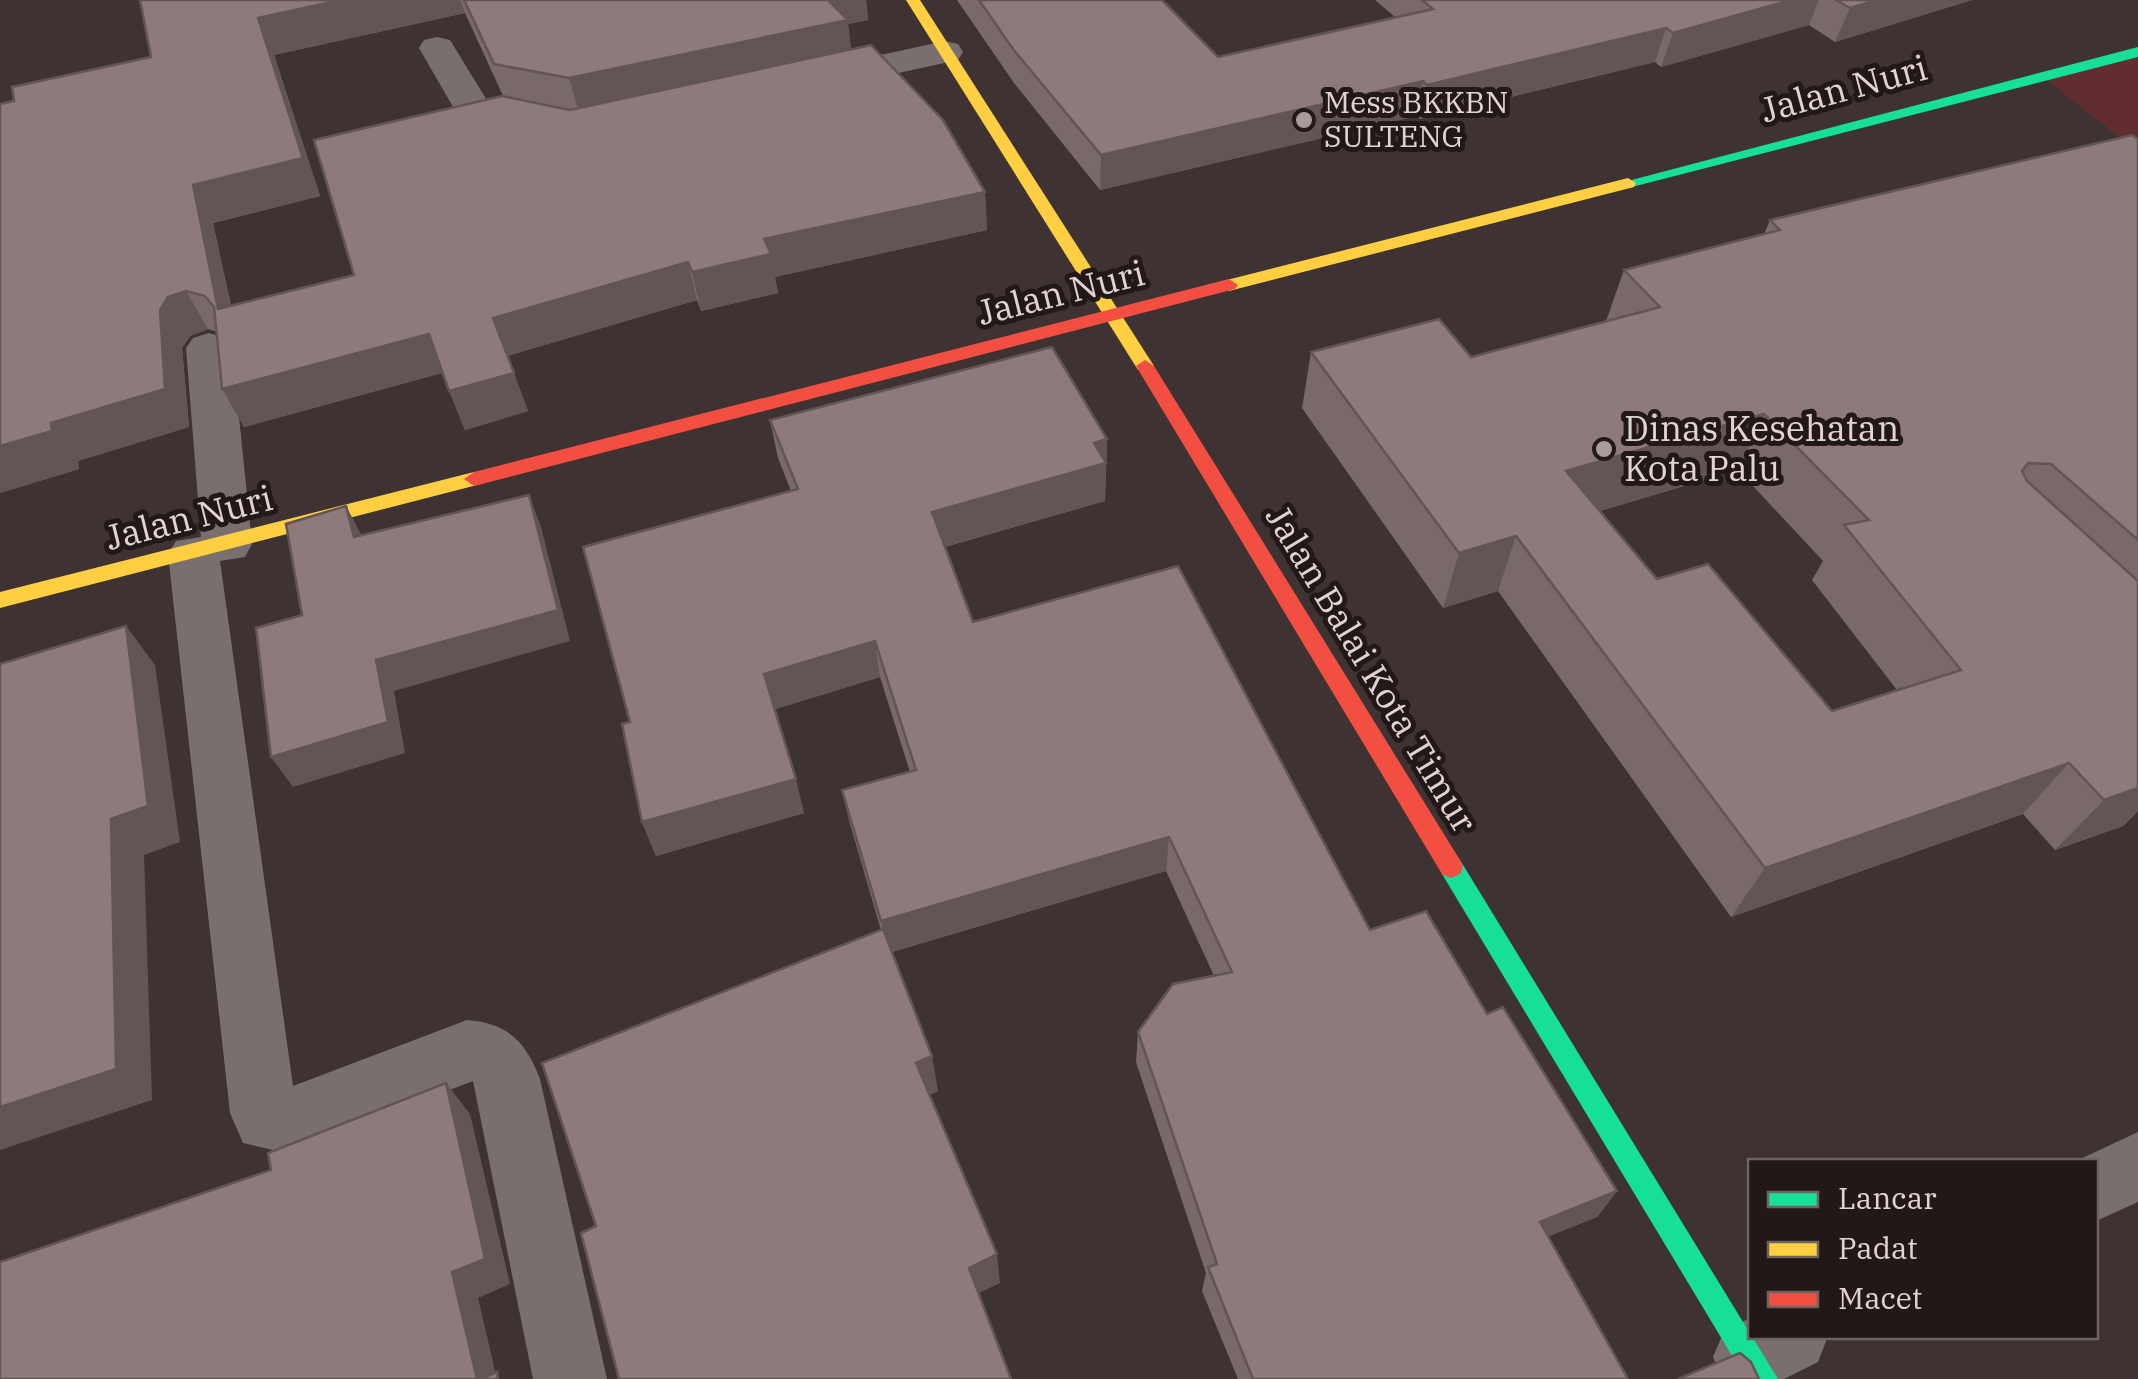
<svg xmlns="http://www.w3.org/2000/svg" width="2138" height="1379" font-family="'IBM Plex Serif',serif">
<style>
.green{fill:#622d31}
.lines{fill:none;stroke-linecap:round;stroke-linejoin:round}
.street{fill:#7a6f6f;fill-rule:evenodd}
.fast{fill:#16e098;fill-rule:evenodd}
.slow{fill:#ffcf43;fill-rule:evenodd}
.jam{fill:#f24e42;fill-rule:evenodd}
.wall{fill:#7a6969;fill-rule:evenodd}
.shaded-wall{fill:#635555}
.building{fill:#8e7a7a;stroke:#635555;stroke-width:2.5;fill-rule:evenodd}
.poi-dot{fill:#a89b9b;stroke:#221818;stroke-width:4}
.labels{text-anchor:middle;stroke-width:10;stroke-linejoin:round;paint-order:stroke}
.far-poi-label{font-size:30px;fill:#e1d3d3;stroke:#221818;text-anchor:start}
.street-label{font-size:35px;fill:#e1d3d3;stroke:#221818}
.poi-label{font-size:35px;fill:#e1d3d3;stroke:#221818;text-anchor:start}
</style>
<rect width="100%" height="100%" fill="#3e3232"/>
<path class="green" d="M2138 53V152L2044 78Z"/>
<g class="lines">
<g class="street">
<path d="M437 37 450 40 488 102 555 117 561 125 555 133 541 137 460 119 419 48 424 40Z"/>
<path d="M945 41 958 44 963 52 958 60 816 91 803 88 797 80 803 72Z"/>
<path d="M209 333 225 338 232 348 252 544 245 557 220 561 293 1086 467 1020C508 1023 526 1042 540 1079L607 1379H533L473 1081 285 1153 243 1143 230 1113 168 554 176 541 201 537 186 348 193 338Z"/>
<path d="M2138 1132V1202L2096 1221V1162H2074Z"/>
<path d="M1750 1318V1336H1828L1818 1362 1784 1379H1722L1713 1357 1724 1331Z"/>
</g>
<g class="fast">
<path d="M2138 47V57L1628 188 1620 183Z"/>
<path d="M1451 856 1460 860 1778 1379H1746L1442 874 1439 867 1442 860Z"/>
</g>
<g class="slow">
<path d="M906 0H920L1154 366 1152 370H1138Z"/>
<path d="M1628 178 1636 183 1634 187 1229 291 1220 285 1223 281Z"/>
<path d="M474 472 481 474 484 479 481 484 0 608V592Z"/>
</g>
<g class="jam">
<path d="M1229 279 1238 285 1235 289 474 486 464 479 474 472Z"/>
<path d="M1145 360 1154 366 1460 860 1463 867 1460 874 1451 878 1442 874 1136 366Z"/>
</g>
</g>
<g class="wall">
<path d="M140 0H866L868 20 848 24 851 49 985 192 987 230 775 277 778 293 701 311 697 300 507 356 528 411 465 430 442 373 244 427 217 332 208 329 190 336 182 348 189 427 78 461 79 469 0 493V104L151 57ZM465 13 503 96 354 275 231 306 213 223 320 196 274 55Z"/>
<path d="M957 0H1162L1218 57 1395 17 1375 0H1972L1835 42 1809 25 1661 67 1655 62 1420 119 1417 116 1100 190 1014 83Z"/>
<path d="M2138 139V811L2123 826 2055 850 2023 814 1731 917 1498 591 1443 608 1302 408 1311 352 1471 357 1606 321 1624 270 1764 234 1770 220ZM1738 470 1823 561 1812 580 1897 690 1832 711 1657 579 1600 511Z"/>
<path d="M770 420 1107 439 1105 501 945 547 973 622 1370 930 1487 1014 1617 1191 1597 1217 1548 1236 1628 1379H1238L1202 1291 1206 1273 1136 1062 1138 1032 1214 976 1166 871 892 952 938 1091 930 1095 1000 1283 596 1226 881 930 850 824 842 790 910 772 880 677 775 709 804 813 656 856 642 822 630 722 791 491 778 458Z"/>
</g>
<g class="shaded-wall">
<path d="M341 0H460L465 13 274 55 320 196 213 223 239 348 218 309 193 185 258 18Z"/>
<path d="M821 0H866L868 20 848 24 852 57 580 116 569 78Z"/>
<path d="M1791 0H1819L1809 25 1661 67 1673 33Z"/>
<path d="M1877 0H1972L1835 42 1850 8Z"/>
<path d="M1666 28 1655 62 1420 119 1427 85Z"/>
<path d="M1423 81 1417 116 1100 190 1101 155Z"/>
<path d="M985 192 987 230 775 277 778 293 701 311 692 272 764 239Z"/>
<path d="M688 262 697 300 507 356 493 318Z"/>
<path d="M186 291 208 329 190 336 182 348 189 427 78 461 79 469 0 493V446L51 423 160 310 168 297Z"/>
<path d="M429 334 445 372 244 427 222 389Z"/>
<path d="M514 373 528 411 465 430 449 391Z"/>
<path d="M1764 414 1738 470 1547 526 1566 471Z"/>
<path d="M1107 439 1105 501 936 549 932 512 1094 443Z"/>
<path d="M529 495 541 527 570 641 394 691 405 753 293 787 271 757 376 660Z"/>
<path d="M346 506 363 538 354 537Z"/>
<path d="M1516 536 1498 591 1443 608 1459 553Z"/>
<path d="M126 626 155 665 180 842 144 855 152 1100 0 1150V1107L111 819Z"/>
<path d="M875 641 880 677 773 710 764 674Z"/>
<path d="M2069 763 2023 814 1731 917 1765 868Z"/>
<path d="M796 779 804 813 656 856 642 822Z"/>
<path d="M2138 788V811L2123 826 2055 850 2104 800Z"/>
<path d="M1169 837 1166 871 887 953 881 921Z"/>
<path d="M932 1056 938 1091 923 1098 916 1063Z"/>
<path d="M446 1083 470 1114 510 1284 478 1298 497 1379H477L452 1272Z"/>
<path d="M1617 1191 1597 1217 1522 1247 1540 1222Z"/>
<path d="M997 1254 1000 1283 973 1296 969 1268Z"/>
</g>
<g class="building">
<path d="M140 0H341L258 18 303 158 193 185 218 309 354 275 314 140 502 96 570 110 871 45 943 120 985 192 764 239 771 254 692 272 688 262 493 318 514 373 449 391 429 334 222 389 214 307 205 296 186 291 168 297 160 310 165 389 51 423 52 431 0 446V104L14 101 12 87 151 57Z"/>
<path d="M464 0H828L848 20 569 78 494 64Z"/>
<path d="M979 0H1162L1218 57 1433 9 1422 0H1791L1673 33 1666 28 1427 85 1423 81 1101 155 1013 49Z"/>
<path d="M1836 0H1877L1850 8Z"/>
<path d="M2132 135 2138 139V540L2051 464 2028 463 2022 471 2027 481 2138 581V788L2104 800 2069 763 1765 868 1516 536 1459 553 1311 352 1439 319 1471 357 1660 307 1624 270 1780 230 1770 220ZM1764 414 1869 520 1844 525 1961 670 1832 711 1708 564 1657 579 1566 471Z"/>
<path d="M1052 347 1107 439 1094 443 1106 463 932 512 973 622 1178 566 1370 930 1426 911 1487 1014 1503 1007 1617 1191 1540 1222 1628 1379H1253L1208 1267 1217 1264 1138 1032 1173 984 1232 972 1169 837 881 921 842 790 916 770 875 641 764 674 796 779 642 822 622 724 630 722 583 547 798 489 770 420Z"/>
<path d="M529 495 558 610 376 660 388 722 271 757 256 628 302 615 286 524 346 506 354 537Z"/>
<path d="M126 626 148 806 111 819 116 1069 0 1107V664Z"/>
<path d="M883 929 932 1056 916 1063 997 1254 969 1268 1011 1379H619L581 1233 596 1226 542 1063Z"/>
<path d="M446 1083 485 1259 452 1272 477 1379H0V1262L271 1170 268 1153Z"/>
<path d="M1740 1353 1751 1362 1759 1379H1678Z"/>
<path d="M497 1372 498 1379H481Z"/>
</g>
<g class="poi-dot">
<circle cx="1304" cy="120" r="10"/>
<circle cx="1604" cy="449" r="10"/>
</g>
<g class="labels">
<g class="far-poi-label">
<text x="1324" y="113">Mess BKKBN<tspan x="1324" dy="34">SULTENG</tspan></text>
</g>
<g class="street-label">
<text transform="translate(1844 89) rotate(-15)" y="12">Jalan Nuri</text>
<text transform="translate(1061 293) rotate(-14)" y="12">Jalan Nuri</text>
<text transform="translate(189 518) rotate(-14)" y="12">Jalan Nuri</text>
<text transform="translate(1371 669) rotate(59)" y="12">Jalan Balai Kota Timur</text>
</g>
<g class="poi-label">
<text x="1624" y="441">Dinas Kesehatan<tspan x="1624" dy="40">Kota Palu</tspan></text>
</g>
</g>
<rect x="1748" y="1159" width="350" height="180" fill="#221818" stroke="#6e6363" stroke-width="2.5"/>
<rect x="1768" y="1192" width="50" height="15" fill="#16e098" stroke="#6e6363" stroke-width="2.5"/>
<text x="1838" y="1209" font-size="30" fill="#e1d3d3">Lancar</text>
<rect x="1768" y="1242" width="50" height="15" fill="#ffcf43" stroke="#6e6363" stroke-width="2.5"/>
<text x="1838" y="1259" font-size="30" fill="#e1d3d3">Padat</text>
<rect x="1768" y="1292" width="50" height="15" fill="#f24e42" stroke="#6e6363" stroke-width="2.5"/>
<text x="1838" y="1309" font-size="30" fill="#e1d3d3">Macet</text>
</svg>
